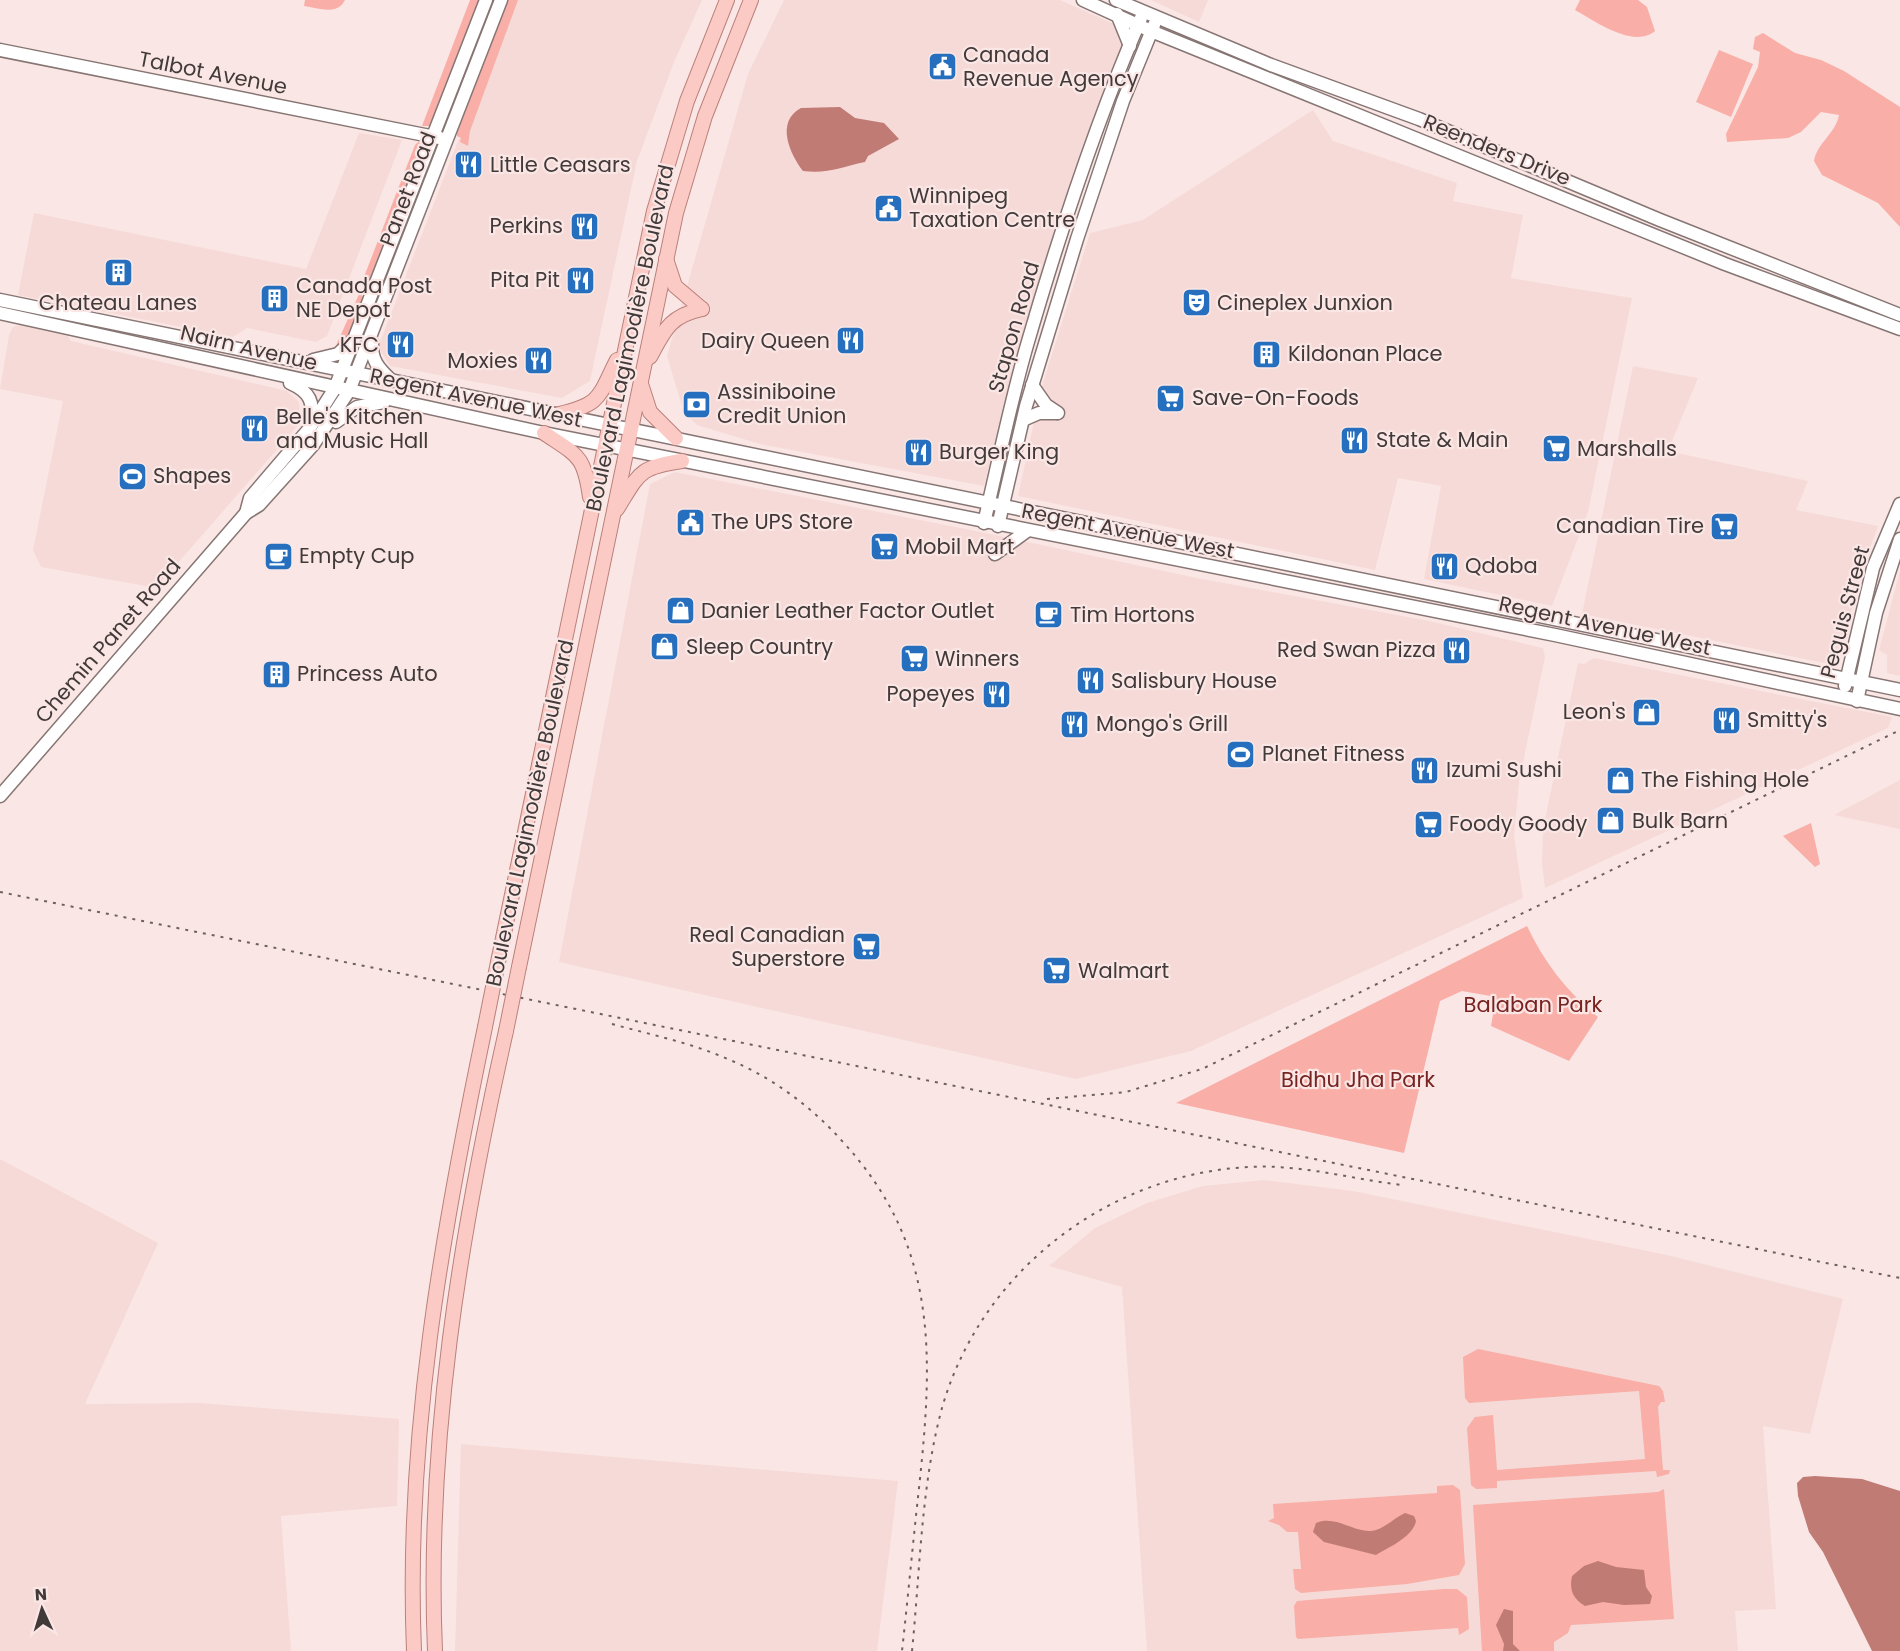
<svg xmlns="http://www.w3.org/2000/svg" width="1900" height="1651" font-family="Poppins,sans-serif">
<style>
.built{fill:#f6dad7}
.green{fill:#f9aea7}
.water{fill:#c17b75}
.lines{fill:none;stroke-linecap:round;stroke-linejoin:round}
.secondary-casing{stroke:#867573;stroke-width:15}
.primary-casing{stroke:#ba807b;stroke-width:16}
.secondary{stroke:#fff;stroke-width:12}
.primary{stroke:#fccac5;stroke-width:14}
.rail{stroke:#6c6160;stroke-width:2;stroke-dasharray:3 6;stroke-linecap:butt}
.primary-bridge-casing{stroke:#ba807b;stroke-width:16;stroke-linecap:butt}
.primary-bridge{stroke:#fccac5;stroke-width:14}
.labels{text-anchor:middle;stroke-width:4.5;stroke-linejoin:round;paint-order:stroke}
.poi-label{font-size:21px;fill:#423a39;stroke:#fae7e5;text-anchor:start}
.street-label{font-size:21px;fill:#423a39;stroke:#fae7e5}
.park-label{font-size:21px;fill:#772321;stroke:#fae7e5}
</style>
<rect width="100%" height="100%" fill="#fae7e5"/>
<g class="built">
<path d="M513 0H702L674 62 637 161 590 381 562 398 390 366 378 347Z"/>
<path d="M784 0H1060L1121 27 1130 43 1011 382 984 486 760 444 697 425 684 413 667 356 748 74Z"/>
<path d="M1151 0H1208L1199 22Z"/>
<path d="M1313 110 1333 141 1457 183 1453 201 1523 215 1511 278 1632 298 1588 512 1552 606 1424 579 1441 486 1398 478 1375 570 1018 496 1041 389 1090 233 1143 220Z"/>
<path d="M359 133 402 140 327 336 316 342 247 328 233 337 18 295 34 213 306 269Z"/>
<path d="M20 325 68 336 71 341 287 391 299 402 300 423 156 588 41 567 33 550 63 401 0 389 9 335 13 327Z"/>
<path d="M1633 366 1698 378 1668 451 1808 481 1796 510 1878 526 1860 575 1841 656 1829 664 1582 614Z"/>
<path d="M675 472 976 531 1197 578 1429 621 1543 648 1545 657 1519 782 1514 835 1523 898 1191 1051 1076 1079 559 962 650 484Z"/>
<path d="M1900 571V676L1887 673V655L1879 650Z"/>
<path d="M1594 658 1892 717 1888 728 1545 888 1542 864 1543 828 1578 663 1584 664Z"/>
<path d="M1900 780V829L1834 815Z"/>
<path d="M0 1159 158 1243 85 1404 200 1403 399 1419 397 1506 281 1516 291 1651H0Z"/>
<path d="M1264 1180 1353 1191 1667 1255 1843 1299 1810 1434 1763 1426 1776 1609 1735 1611 1738 1651H1147L1122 1287 1049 1266 1095 1228 1147 1203 1203 1186Z"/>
<path d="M461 1444 898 1481 877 1651H455Z"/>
</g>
<g class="green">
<path d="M305 0H345C337 16 318 8 304 6Z"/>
<path d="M470 0H481L430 126H422Z"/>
<path d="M508 0H518L470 131 468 146 460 142 461 138 457 136V132Z"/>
<path d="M1580 0H1638L1647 7 1655 31C1633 49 1595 21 1575 10Z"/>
<path d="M1763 33 1795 53 1821 60 1844 71 1900 107V227L1878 203 1822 175 1814 161C1817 143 1836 133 1839 115L1821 112 1801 132 1788 138 1727 142 1726 134 1758 67 1760 52 1753 49 1755 37Z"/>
<path d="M1719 50 1753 64 1731 117 1696 102Z"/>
<path d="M418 142 425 145 369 293 362 282 415 145Z"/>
<path d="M360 292 364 299 353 335 334 350Z"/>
<path d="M1811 823 1820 864 1815 867 1783 836Z"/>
<path d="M1527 926C1544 962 1567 992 1598 1017L1569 1061 1491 1026 1496 997 1462 991 1440 1001 1404 1153 1176 1103Z"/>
<path d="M1478 1349 1659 1386 1663 1391 1665 1402H1661L1658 1407 1663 1470H1670L1669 1474 1657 1477 1656 1471 1497 1481V1488L1476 1489 1471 1485 1467 1428 1475 1417 1493 1415 1497 1470 1645 1459 1639 1391 1469 1403 1465 1398 1463 1357Z"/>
<path d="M1453 1485 1460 1490 1465 1564 1459 1575 1407 1584 1301 1593 1295 1589 1293 1569H1301L1298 1532H1287L1279 1525 1268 1521 1274 1518 1273 1504 1437 1493V1486Z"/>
<path d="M1664 1489 1674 1619 1571 1625 1568 1633 1554 1642V1651H1482L1473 1505 1658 1492Z"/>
<path d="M1444 1589H1457L1467 1597 1469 1629 1459 1635 1458 1628 1298 1639 1296 1637 1294 1606 1297 1601Z"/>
</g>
<g class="water">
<path d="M840 107 855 118 884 123 899 139 868 156 865 162C841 167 828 174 803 171 790 154 775 122 801 108Z"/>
<path d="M1815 1476 1862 1479 1900 1491V1651H1872L1823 1552 1809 1532 1798 1496 1797 1483 1803 1477Z"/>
<path d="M1405 1513 1414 1516 1416 1521C1413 1537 1389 1547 1376 1555L1324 1542 1313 1532 1316 1523C1335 1515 1353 1532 1371 1531 1383 1530 1394 1518 1405 1513Z"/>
<path d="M1598 1561 1616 1567 1644 1570 1646 1587 1652 1596 1650 1604 1624 1605 1603 1602 1585 1606C1573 1599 1569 1590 1572 1576L1584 1566Z"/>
<path d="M1504 1609 1513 1611V1644L1520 1651H1503L1504 1644 1496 1625Z"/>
</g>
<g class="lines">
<defs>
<g id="secondary">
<path d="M1083 0 1151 31 1725 264 1900 329"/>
<path d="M1116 0 1271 65 1419 119 1660 220 1900 315"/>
<path d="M1117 14 1130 46"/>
<path d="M0 50 440 138"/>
<path d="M0 300 1900 690"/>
<path d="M0 313 544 433 1555 635 1900 709"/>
<path d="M372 342C371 360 378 368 391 380"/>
<path d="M313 360 338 354 352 341"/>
<path d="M290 383C310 392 315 402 310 424"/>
<path d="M1032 385 1046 405 1058 413"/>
<path d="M1023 420 1039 413H1057"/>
<path d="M336 422 357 407 384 402"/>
<path d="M246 513 250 498 309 429 335 388 486 0"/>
<path d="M984 523C998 464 1010 404 1027 345 1059 235 1095 124 1141 18"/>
<path d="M998 526 1026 406 1077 239 1123 101 1154 25"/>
<path d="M995 554 1027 531"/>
<path d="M1845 686 1873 568 1900 504"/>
<path d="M1857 701 1876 613 1900 539"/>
<path d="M0 796 246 513 259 505 313 445 349 391 501 0"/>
</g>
<g id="primary">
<path d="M666 259 675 286 702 309"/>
<path d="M650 357C665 329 670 316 702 309"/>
<path d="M641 384 650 412 676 438"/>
<path d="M559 414C602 404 598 397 617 360"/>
<path d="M544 433C578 456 584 455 590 497"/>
<path d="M617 509C639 474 638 467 682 461"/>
<path d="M498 962 654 211 687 101 727 0"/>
<path d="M519 967 676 213 705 116 751 0"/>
<path d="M414 1651C405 1439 442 1233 485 1027"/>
<path d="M435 1651C426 1442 460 1235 506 1031"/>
</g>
</defs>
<use href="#secondary" class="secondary-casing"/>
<use href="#primary" class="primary-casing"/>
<use href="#secondary" class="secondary"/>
<use href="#primary" class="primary"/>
<g class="rail">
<path d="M0 892 1900 1278"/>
<path d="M612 1024C652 1035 692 1043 730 1060 773 1078 812 1107 843 1142 939 1246 933 1357 919 1488 913 1542 908 1597 902 1651"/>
<path d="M1047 1099 1126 1092 1202 1069 1900 730"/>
<path d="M912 1651C920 1572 921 1485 942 1408 981 1271 1108 1174 1249 1167 1301 1164 1351 1179 1402 1185"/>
</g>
<defs>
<g id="primary-bridge">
<path d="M485 1027 498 962"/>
<path d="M506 1031 519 967"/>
</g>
</defs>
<use href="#primary-bridge" class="primary-bridge-casing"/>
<use href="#primary-bridge" class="primary-bridge"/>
</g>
<defs>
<symbol id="civic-square" viewBox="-11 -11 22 22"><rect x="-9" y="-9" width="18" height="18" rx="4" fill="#266fbf" stroke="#fae7e5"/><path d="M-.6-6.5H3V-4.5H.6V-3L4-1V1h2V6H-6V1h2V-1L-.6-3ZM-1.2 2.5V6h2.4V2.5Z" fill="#fff"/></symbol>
<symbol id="restaurant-square" viewBox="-11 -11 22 22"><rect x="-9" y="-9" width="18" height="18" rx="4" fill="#266fbf" stroke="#fae7e5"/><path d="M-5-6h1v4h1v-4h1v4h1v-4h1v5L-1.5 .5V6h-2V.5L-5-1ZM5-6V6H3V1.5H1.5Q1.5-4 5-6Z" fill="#fff"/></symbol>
<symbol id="building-square" viewBox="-11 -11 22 22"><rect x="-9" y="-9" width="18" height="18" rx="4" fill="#266fbf" stroke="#fae7e5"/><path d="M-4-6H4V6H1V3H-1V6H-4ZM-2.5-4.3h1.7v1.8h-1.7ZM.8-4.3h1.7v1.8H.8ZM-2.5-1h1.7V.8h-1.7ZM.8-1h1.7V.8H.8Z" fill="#fff"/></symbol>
<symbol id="theatre-square" viewBox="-11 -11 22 22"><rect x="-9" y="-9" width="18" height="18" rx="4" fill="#266fbf" stroke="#fae7e5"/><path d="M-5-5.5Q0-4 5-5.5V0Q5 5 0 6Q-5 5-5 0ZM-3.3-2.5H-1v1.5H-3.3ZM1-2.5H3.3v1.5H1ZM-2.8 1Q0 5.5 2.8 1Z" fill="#fff"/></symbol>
<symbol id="supermarket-square" viewBox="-11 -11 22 22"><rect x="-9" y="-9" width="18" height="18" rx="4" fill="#266fbf" stroke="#fae7e5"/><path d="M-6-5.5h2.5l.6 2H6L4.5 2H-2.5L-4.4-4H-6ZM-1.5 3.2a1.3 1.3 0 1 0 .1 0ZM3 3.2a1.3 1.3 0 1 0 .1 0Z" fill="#fff"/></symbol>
<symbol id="bank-square" viewBox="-11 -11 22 22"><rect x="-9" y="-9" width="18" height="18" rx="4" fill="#266fbf" stroke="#fae7e5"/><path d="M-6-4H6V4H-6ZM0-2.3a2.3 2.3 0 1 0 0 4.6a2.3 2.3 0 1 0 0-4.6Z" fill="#fff"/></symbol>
<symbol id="stadium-square" viewBox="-11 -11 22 22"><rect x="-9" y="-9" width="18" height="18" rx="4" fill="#266fbf" stroke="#fae7e5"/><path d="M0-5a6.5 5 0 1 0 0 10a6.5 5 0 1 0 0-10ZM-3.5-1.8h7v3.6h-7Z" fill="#fff"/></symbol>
<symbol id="cafe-square" viewBox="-11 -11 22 22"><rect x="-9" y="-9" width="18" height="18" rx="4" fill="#266fbf" stroke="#fae7e5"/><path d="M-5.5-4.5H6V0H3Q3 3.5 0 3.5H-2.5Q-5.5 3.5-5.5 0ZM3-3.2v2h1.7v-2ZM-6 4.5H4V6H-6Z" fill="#fff"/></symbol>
<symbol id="shop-square" viewBox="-11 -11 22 22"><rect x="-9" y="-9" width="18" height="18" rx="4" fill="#266fbf" stroke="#fae7e5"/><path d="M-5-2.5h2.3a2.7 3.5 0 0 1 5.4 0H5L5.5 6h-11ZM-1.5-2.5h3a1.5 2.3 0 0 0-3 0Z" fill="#fff"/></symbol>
</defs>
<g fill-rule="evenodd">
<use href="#civic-square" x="926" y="50" width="33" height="33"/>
<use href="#restaurant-square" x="452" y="148" width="33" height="33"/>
<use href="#civic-square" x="872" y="192" width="33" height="33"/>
<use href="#restaurant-square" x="568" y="210" width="33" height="33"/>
<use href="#building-square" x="102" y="256" width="33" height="33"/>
<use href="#restaurant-square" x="564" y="264" width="33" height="33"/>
<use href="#building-square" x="258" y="282" width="33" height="33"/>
<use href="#theatre-square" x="1180" y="286" width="33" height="33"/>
<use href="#restaurant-square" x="834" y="324" width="33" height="33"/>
<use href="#restaurant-square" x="384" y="328" width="33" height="33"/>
<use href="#building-square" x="1250" y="338" width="33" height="33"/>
<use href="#restaurant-square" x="522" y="344" width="33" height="33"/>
<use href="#supermarket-square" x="1154" y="382" width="33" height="33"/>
<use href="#bank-square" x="680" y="388" width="33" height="33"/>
<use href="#restaurant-square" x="238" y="412" width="33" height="33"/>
<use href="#restaurant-square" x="1338" y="424" width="33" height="33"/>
<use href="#supermarket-square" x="1540" y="432" width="33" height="33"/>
<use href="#restaurant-square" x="902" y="436" width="33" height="33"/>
<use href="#stadium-square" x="116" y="460" width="33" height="33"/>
<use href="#civic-square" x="674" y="506" width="33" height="33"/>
<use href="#supermarket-square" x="1708" y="510" width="33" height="33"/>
<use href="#supermarket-square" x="868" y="530" width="33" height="33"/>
<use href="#cafe-square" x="262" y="540" width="33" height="33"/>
<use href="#restaurant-square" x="1428" y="550" width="33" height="33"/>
<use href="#shop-square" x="664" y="594" width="33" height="33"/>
<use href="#cafe-square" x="1032" y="598" width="33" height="33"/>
<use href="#shop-square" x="648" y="630" width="33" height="33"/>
<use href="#restaurant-square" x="1440" y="634" width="33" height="33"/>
<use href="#supermarket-square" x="898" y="642" width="33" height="33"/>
<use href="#building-square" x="260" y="658" width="33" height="33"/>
<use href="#restaurant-square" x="1074" y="664" width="33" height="33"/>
<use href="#restaurant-square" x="980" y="678" width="33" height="33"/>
<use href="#shop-square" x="1630" y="696" width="33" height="33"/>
<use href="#restaurant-square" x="1710" y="704" width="33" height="33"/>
<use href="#restaurant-square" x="1058" y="708" width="33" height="33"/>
<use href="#stadium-square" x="1224" y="738" width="33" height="33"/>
<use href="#restaurant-square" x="1408" y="754" width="33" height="33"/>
<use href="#shop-square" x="1604" y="764" width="33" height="33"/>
<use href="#shop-square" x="1594" y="804" width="33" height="33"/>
<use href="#supermarket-square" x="1412" y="808" width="33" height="33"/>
<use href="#supermarket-square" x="850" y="930" width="33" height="33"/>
<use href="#supermarket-square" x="1040" y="954" width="33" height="33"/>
</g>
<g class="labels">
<g class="poi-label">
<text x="963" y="62">Canada<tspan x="963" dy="24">Revenue Agency</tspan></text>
<text x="490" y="172">Little Ceasars</text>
<text x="909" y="203">Winnipeg<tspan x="909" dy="24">Taxation Centre</tspan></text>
<text x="563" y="233" text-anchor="end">Perkins</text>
<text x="560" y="287" text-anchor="end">Pita Pit</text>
<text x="296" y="293">Canada Post<tspan x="296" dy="24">NE Depot</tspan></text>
<text x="118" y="310" text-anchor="middle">Chateau Lanes</text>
<text x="1217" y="310">Cineplex Junxion</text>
<text x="830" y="348" text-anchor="end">Dairy Queen</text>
<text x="379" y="352" text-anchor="end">KFC</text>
<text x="1288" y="361">Kildonan Place</text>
<text x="518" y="368" text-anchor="end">Moxies</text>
<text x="717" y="399">Assiniboine<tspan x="717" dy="24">Credit Union</tspan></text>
<text x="1192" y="405">Save-On-Foods</text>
<text x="276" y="424">Belle's Kitchen<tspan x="276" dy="24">and Music Hall</tspan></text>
<text x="1376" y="447">State &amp; Main</text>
<text x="1577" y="456">Marshalls</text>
<text x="939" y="459">Burger King</text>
<text x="153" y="483">Shapes</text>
<text x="711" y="529">The UPS Store</text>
<text x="1704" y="533" text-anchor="end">Canadian Tire</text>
<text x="905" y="554">Mobil Mart</text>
<text x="299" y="563">Empty Cup</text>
<text x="1465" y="573">Qdoba</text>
<text x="701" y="618">Danier Leather Factor Outlet</text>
<text x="1070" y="622">Tim Hortons</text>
<text x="686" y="654">Sleep Country</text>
<text x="1436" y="657" text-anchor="end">Red Swan Pizza</text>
<text x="935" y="666">Winners</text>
<text x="297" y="681">Princess Auto</text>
<text x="1111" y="688">Salisbury House</text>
<text x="975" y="701" text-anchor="end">Popeyes</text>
<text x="1626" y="719" text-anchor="end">Leon's</text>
<text x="1747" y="727">Smitty's</text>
<text x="1096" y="731">Mongo's Grill</text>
<text x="1262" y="761">Planet Fitness</text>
<text x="1446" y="777">Izumi Sushi</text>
<text x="1641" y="787">The Fishing Hole</text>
<text x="1632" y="828">Bulk Barn</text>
<text x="1449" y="831">Foody Goody</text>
<text x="845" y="942" text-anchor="end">Real Canadian<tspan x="845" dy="24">Superstore</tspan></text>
<text x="1078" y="978">Walmart</text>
</g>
<g class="street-label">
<text transform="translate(213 73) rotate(11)" y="7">Talbot Avenue</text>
<text transform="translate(1497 150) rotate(22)" y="7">Reenders Drive</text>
<text transform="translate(408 189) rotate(-69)" y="7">Panet Road</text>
<text transform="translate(1014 327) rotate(-74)" y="7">Stapon Road</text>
<text transform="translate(630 338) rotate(-78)" y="7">Boulevard Lagimodière Boulevard</text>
<text transform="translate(249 348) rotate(13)" y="7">Nairn Avenue</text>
<text transform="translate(476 398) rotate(12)" y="7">Regent Avenue West</text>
<text transform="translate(1128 531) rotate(11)" y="7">Regent Avenue West</text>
<text transform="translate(1845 612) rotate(-75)" y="7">Peguis Street</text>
<text transform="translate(1605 626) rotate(12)" y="7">Regent Avenue West</text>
<text transform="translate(108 641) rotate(-49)" y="7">Chemin Panet Road</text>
<text transform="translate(530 813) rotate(-78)" y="7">Boulevard Lagimodière Boulevard</text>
</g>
<g class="park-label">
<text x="1533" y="1012">Balaban Park</text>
<text x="1358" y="1087">Bidhu Jha Park</text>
</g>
</g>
<g transform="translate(42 1609) rotate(356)" stroke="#fae7e5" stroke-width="4.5" paint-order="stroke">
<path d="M0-4.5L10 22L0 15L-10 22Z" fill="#423a39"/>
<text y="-9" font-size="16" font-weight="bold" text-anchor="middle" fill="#423a39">N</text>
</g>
</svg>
